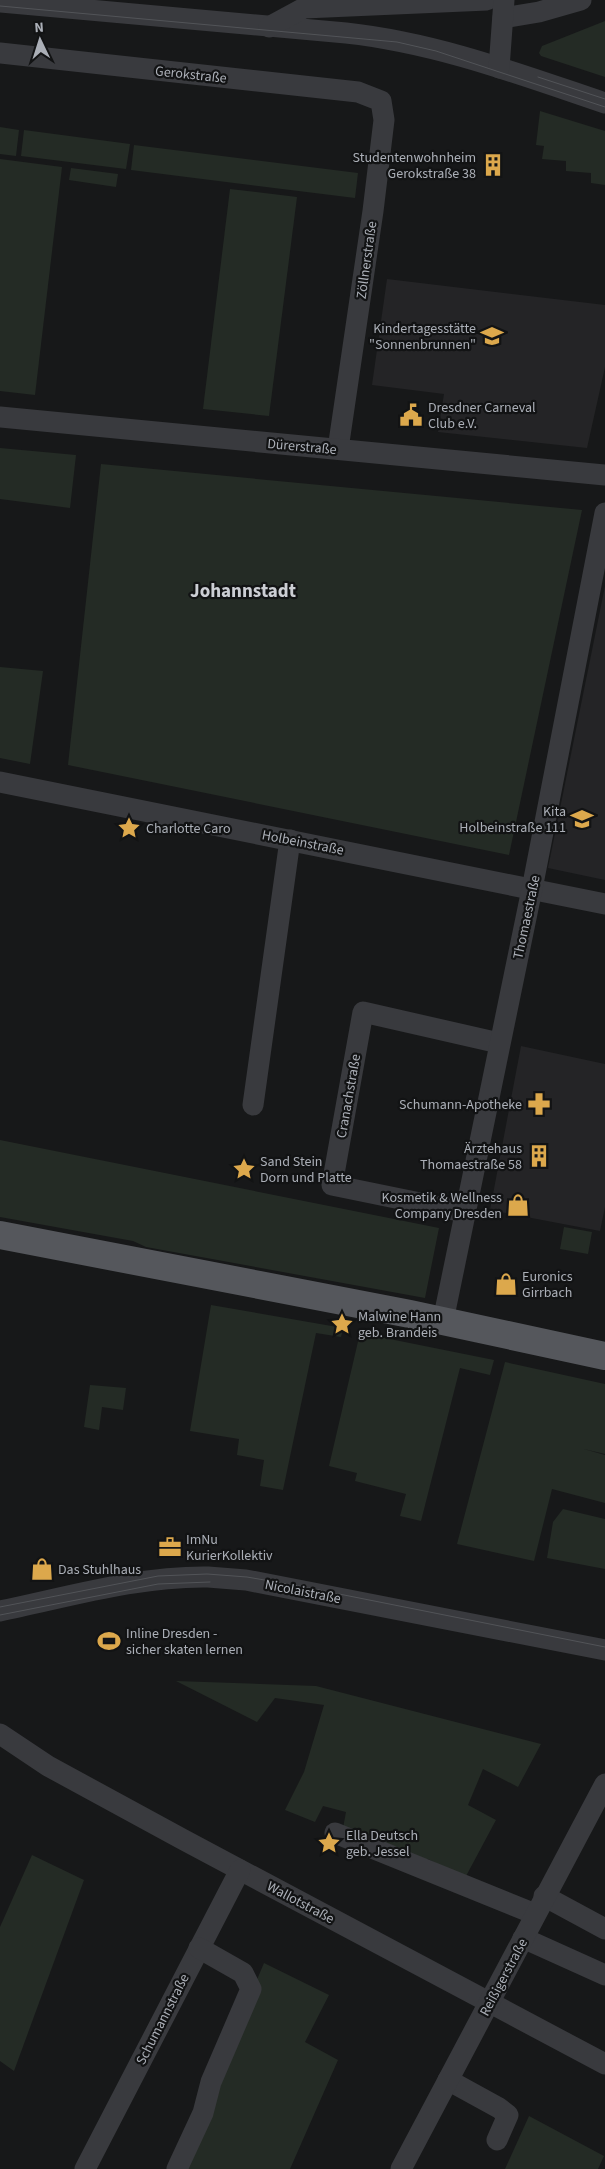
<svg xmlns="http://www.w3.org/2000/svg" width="605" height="2169" font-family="'Source Sans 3',sans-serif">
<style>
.built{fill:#242426}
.green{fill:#242b25}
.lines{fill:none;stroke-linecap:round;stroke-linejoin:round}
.minor{stroke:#393a3e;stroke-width:21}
.major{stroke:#55575c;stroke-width:28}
.tram{stroke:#525458;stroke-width:1}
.labels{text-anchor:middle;stroke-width:4.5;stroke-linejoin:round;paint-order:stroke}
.street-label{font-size:14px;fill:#abafb7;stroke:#121314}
.poi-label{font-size:14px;fill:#abafb7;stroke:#121314;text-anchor:start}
.district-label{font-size:19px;font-weight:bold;fill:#ccced4;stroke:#121314}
</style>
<rect width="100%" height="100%" fill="#171819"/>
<g class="built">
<path d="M387 279 605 305V367L587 448 438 432 444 394 372 385Z"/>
<path d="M605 586V880L548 868Z"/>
<path d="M521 1046 605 1064V1207L600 1231 490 1210Z"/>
</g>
<g class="green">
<path d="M605 21V77L541 56 539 53 542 46Z"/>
<path d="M540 111 605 131V185L591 183V173L566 171V161L542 159 544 146 536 145Z"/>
<path d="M0 127 19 130 16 156 0 154Z"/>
<path d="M24 130 130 144 126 169 21 156Z"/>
<path d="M134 145 358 173 355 198 131 170Z"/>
<path d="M0 159 62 167 35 395 0 391Z"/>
<path d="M71 168 118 174 116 187 69 180Z"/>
<path d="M230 189 297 197 269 416 203 409Z"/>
<path d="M0 448 76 455 70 508 0 499Z"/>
<path d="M101 464 582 510 509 855 68 765Z"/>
<path d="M0 667 43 671 30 764 0 758Z"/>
<path d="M0 1140 439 1228 425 1298 146 1247 133 1241 0 1217Z"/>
<path d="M564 1227 592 1232 588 1254 560 1249Z"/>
<path d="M211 1305 343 1328 341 1337 316 1333 283 1490 260 1486 264 1460 237 1455 239 1439 190 1431Z"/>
<path d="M360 1333 494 1360 490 1375 460 1368 421 1521 400 1516 406 1494 355 1481 357 1473 329 1466Z"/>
<path d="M505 1362 605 1384V1454L584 1449 605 1455V1503L552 1489 534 1561 457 1544Z"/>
<path d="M90 1385 126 1388 123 1410 102 1407 99 1430 84 1427Z"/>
<path d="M563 1509 605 1519V1569L547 1558 553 1522Z"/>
<path d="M176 1681 316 1686 541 1744 518 1787 483 1769 468 1805 496 1820 465 1878 428 1859H415L343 1828 346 1812 323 1806 315 1822 285 1810 304 1772 324 1705 275 1698 257 1722Z"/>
<path d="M32 1855 84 1880 14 2071 0 2061V1927Z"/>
<path d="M264 1963 329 1995 305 2042 338 2060 290 2169H184L202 2110Z"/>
<path d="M529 2116 604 2156 598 2169H505Z"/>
</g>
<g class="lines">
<g class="minor">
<path d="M0 2 346 33C437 43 519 74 605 103"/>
<path d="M503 18 539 12 581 0"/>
<path d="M269 27 304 8 487 0"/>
<path d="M0 53 358 92 381 101 384 120 373 211 338 449"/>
<path d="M499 68 504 0"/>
<path d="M0 417 605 475"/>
<path d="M0 782 605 904"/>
<path d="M253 1105 290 840"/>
<path d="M464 1212 332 1185 363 1012 499 1043"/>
<path d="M443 1321 532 889 605 513"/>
<path d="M0 1611C68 1597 138 1576 208 1577 221 1578 233 1579 246 1580L605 1650"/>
<path d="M0 1734 48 1766 184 1840 605 2064"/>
<path d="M335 1833 535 1914"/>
<path d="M544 1896 605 1929"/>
<path d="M523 1938 605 1975"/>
<path d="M448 2080 499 2108 508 2115 497 2140"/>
<path d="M85 2169 240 1870"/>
<path d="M177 2169 203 2113 211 2082 251 1989 243 1973 199 1948"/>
<path d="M401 2169 605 1784"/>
</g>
<path class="major" d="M0 1235 410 1314 605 1356"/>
<g class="tram">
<path d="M0 6 397 42 436 51 605 107"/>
<path d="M538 77 605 99"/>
<path d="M0 1607 158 1576 207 1574 247 1577 299 1586 605 1647"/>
<path d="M0 1615 158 1584 210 1582"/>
</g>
</g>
<defs>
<symbol id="building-bare" viewBox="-9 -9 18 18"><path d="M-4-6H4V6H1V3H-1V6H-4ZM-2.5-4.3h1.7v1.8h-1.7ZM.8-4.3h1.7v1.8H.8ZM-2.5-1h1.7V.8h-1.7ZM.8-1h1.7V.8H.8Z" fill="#dca84c" stroke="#121314" stroke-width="2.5" paint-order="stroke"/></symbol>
<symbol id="school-bare" viewBox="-9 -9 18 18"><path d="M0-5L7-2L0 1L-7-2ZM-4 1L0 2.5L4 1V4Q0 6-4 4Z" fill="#dca84c" stroke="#121314" stroke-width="2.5" paint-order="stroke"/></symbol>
<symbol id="civic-bare" viewBox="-9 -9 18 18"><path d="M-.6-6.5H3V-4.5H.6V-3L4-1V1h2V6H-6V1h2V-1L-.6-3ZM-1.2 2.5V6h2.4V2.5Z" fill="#dca84c" stroke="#121314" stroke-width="2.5" paint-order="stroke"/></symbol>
<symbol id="sight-bare" viewBox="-9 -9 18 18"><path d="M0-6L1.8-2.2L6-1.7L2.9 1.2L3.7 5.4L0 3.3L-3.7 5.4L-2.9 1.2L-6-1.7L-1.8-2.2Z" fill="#dca84c" stroke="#121314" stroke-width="2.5" paint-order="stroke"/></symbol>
<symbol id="pharmacy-bare" viewBox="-9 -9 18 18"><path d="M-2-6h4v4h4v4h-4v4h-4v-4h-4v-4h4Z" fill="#dca84c" stroke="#121314" stroke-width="2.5" paint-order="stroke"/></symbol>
<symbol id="shop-bare" viewBox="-9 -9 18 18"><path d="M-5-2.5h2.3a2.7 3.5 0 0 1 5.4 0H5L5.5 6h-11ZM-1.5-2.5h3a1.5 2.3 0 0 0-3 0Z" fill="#dca84c" stroke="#121314" stroke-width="2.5" paint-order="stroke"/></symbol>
<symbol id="office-bare" viewBox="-9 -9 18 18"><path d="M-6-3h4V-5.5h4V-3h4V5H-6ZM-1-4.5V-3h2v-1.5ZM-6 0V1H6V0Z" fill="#dca84c" stroke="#121314" stroke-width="2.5" paint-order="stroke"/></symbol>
<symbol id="stadium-bare" viewBox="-9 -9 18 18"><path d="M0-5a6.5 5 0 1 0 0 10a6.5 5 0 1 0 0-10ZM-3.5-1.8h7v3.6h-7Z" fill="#dca84c" stroke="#121314" stroke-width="2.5" paint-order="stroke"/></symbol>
</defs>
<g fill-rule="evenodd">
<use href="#building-bare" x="477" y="149" width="32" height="32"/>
<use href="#school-bare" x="476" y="320" width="32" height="32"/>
<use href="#civic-bare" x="395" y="399" width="32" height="32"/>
<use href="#school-bare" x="566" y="803" width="32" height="32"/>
<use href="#sight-bare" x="113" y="812" width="32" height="32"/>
<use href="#pharmacy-bare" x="523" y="1088" width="32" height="32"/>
<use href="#building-bare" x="523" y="1140" width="32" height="32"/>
<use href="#sight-bare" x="228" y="1153" width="32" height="32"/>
<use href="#shop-bare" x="502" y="1189" width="32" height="32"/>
<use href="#shop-bare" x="490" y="1268" width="32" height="32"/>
<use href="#sight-bare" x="326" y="1308" width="32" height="32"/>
<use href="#office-bare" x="154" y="1531" width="32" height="32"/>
<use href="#shop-bare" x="26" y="1553" width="32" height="32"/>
<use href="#stadium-bare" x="93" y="1625" width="32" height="32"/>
<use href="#sight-bare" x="313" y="1827" width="32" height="32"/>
</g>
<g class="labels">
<g class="street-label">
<text transform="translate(191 74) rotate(6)" y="5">Gerokstraße</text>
<text transform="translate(366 260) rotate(-82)" y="5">Zöllnerstraße</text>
<text transform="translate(302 446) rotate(5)" y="5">Dürerstraße</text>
<text transform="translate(303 842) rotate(11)" y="5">Holbeinstraße</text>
<text transform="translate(526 917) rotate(-78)" y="5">Thomaestraße</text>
<text transform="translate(348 1096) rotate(-80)" y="5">Cranachstraße</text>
<text transform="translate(303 1591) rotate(11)" y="5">Nicolaistraße</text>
<text transform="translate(301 1902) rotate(28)" y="5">Wallotstraße</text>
<text transform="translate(503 1977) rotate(-62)" y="5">Reißigerstraße</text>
<text transform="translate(162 2019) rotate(-63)" y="5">Schumannstraße</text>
</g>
<g class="poi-label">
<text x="476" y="162" text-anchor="end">Studentenwohnheim<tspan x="476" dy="16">Gerokstraße 38</tspan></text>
<text x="476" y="333" text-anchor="end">Kindertagesstätte<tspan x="476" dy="16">"Sonnenbrunnen"</tspan></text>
<text x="428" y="412">Dresdner Carneval<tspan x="428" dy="16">Club e.V.</tspan></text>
<text x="566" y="816" text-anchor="end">Kita<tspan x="566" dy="16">Holbeinstraße 111</tspan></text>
<text x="146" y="833">Charlotte Caro</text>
<text x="522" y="1109" text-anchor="end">Schumann-Apotheke</text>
<text x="522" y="1153" text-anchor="end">Ärztehaus<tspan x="522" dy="16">Thomaestraße 58</tspan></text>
<text x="260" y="1166">Sand Stein<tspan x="260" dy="16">Dorn und Platte</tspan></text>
<text x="502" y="1202" text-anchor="end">Kosmetik &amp; Wellness<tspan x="502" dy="16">Company Dresden</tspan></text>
<text x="522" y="1281">Euronics<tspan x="522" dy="16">Girrbach</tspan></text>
<text x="358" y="1321">Malwine Hann<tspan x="358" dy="16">geb. Brandeis</tspan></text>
<text x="186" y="1544">ImNu<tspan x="186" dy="16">KurierKollektiv</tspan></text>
<text x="58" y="1574">Das Stuhlhaus</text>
<text x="126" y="1638">Inline Dresden -<tspan x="126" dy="16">sicher skaten lernen</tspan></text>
<text x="346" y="1840">Ella Deutsch<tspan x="346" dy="16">geb. Jessel</tspan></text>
</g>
<g class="district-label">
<text x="243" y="597">Johannstadt</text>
</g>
</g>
<g transform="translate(40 40) rotate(356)" stroke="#121314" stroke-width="4" paint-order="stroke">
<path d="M0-4L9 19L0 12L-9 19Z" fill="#abafb7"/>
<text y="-8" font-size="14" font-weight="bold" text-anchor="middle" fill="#abafb7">N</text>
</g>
</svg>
